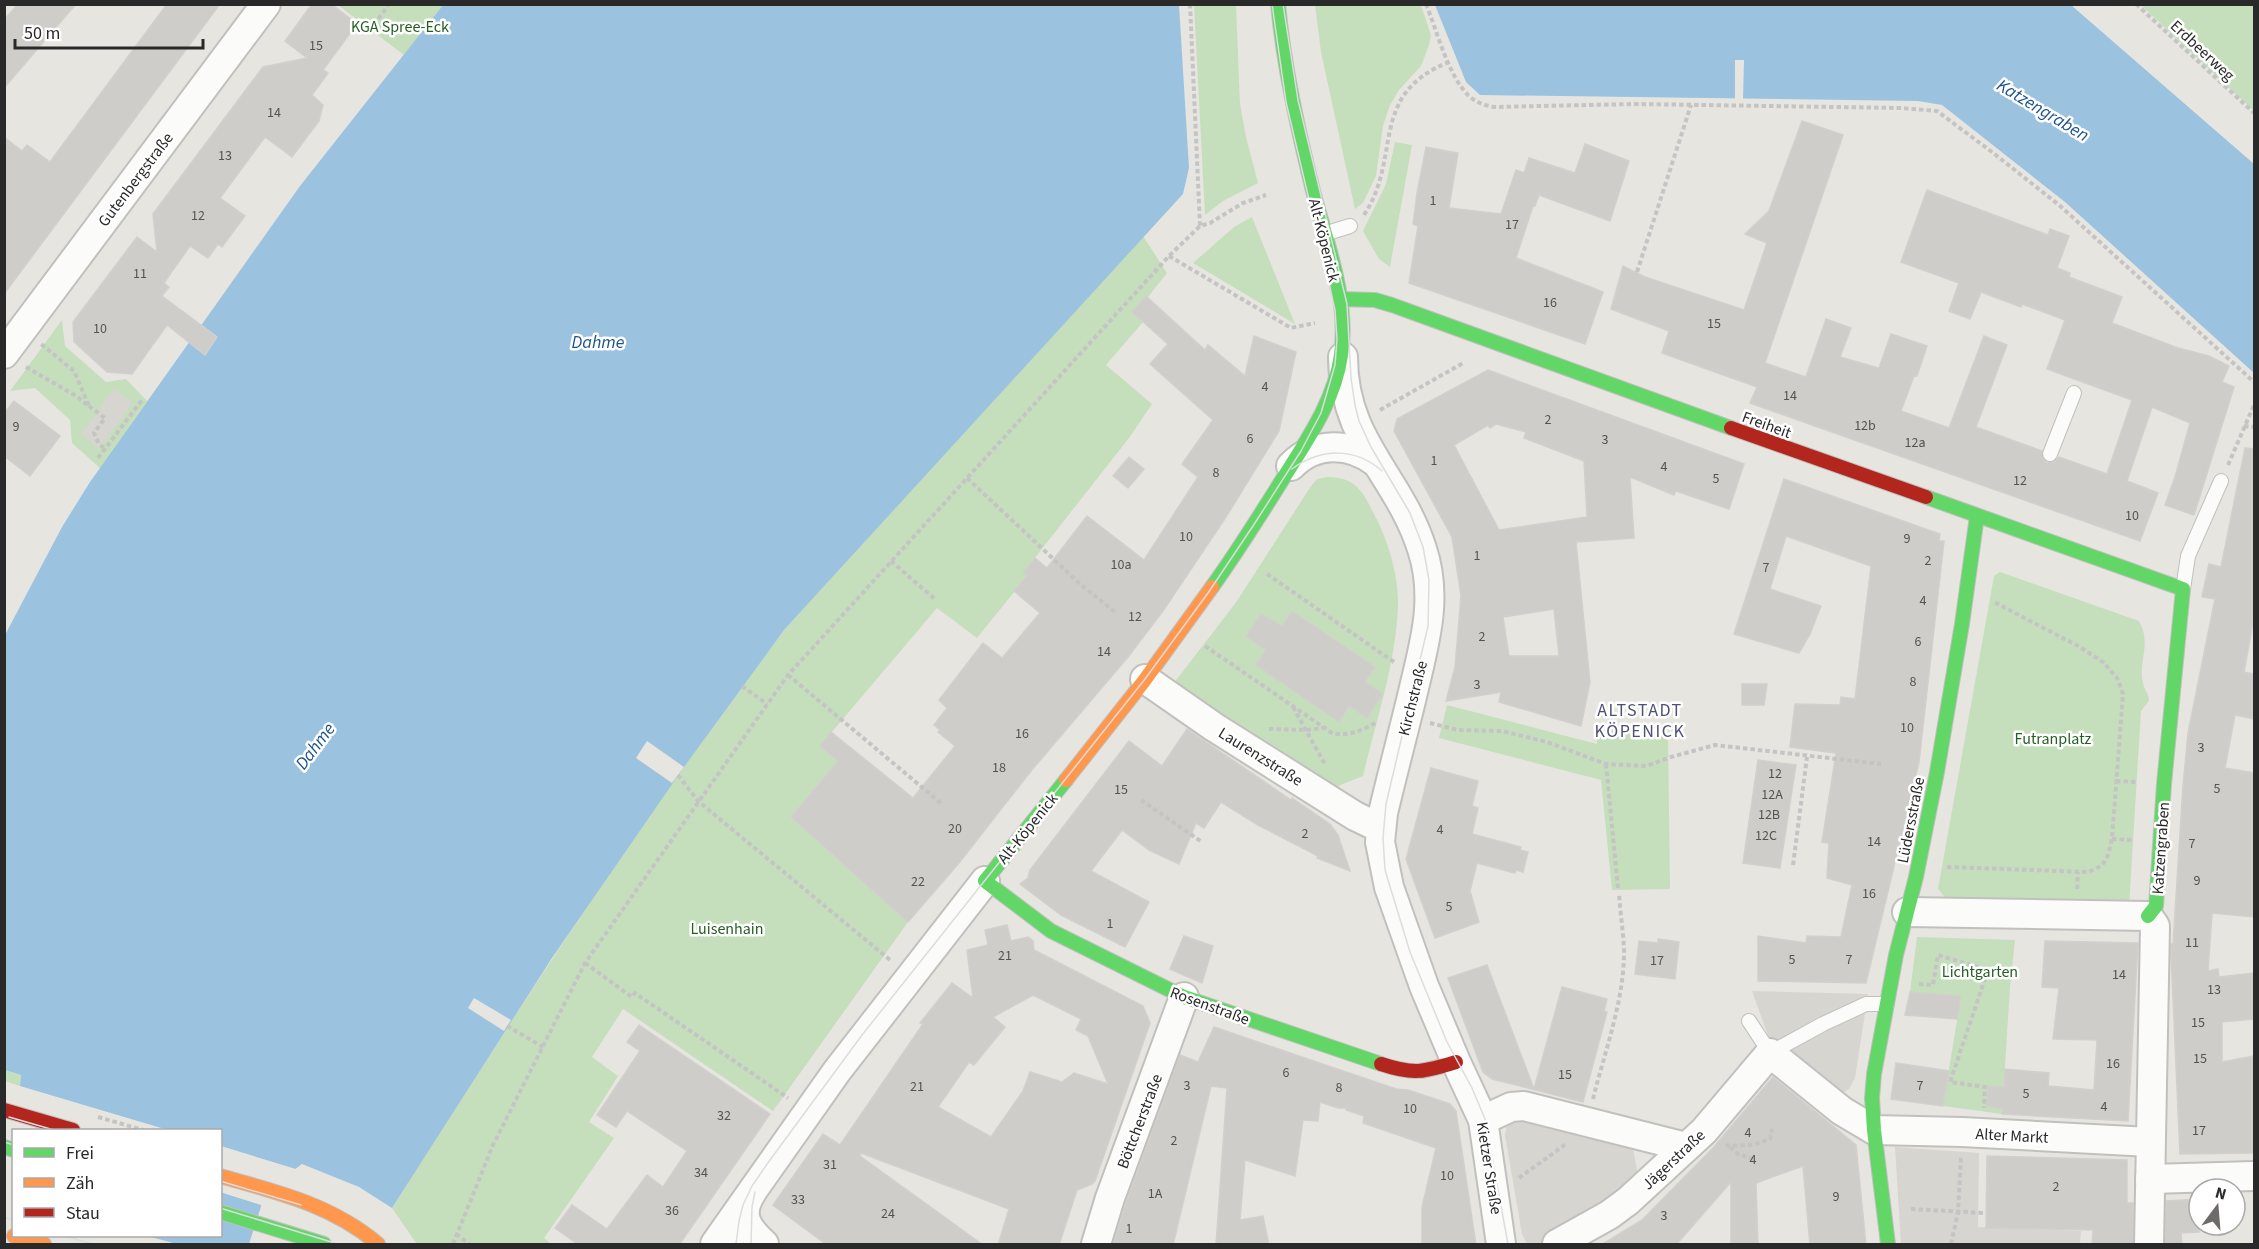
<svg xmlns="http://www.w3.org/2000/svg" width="2259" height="1249" font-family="'Source Sans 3',sans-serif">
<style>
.green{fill:#c5dfbc}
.plaza{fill:#d7d5d0}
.water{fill:#9bc3e0}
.pier{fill:#e7e5e0}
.building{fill:#cecdc9;stroke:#d2d0cc;stroke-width:1.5;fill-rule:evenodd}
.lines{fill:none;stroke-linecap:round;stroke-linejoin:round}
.lane-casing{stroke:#c1c0bf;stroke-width:16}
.street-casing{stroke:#c1c0bf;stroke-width:32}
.fast-casing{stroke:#c1c0bf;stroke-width:16}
.slow-casing{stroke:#c1c0bf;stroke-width:16}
.jam-casing{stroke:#c1c0bf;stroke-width:16}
.path{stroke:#c4c4c4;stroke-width:4;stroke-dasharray:4.5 3;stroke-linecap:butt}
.lane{stroke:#fbfbfa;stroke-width:14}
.street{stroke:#fbfbfa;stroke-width:28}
.fast{stroke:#63d668;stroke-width:14}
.slow{stroke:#ff974d;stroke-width:14}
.jam{stroke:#b3261e;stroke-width:14}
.tram{stroke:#dddcde;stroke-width:1.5}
.labels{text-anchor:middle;stroke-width:5;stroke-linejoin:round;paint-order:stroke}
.number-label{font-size:14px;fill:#535352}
.park-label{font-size:16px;fill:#255e22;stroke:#fff}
.street-label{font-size:16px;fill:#292929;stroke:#fff}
.water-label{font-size:18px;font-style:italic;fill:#1c538a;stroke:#fff}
.neighbourhood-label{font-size:18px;letter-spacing:1.5px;fill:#4f5075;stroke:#fff}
</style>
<rect width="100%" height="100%" fill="#e7e5e0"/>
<g class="green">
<path d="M338 5H443L404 55Z"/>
<path d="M1194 5H1236L1240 104 1246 137 1258 183 1223 201 1205 215Z"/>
<path d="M1315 5H1421L1431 35 1429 45 1421 66 1399 90 1390 105 1383 126 1376 176 1363 203 1355 209 1321 52Z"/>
<path d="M2141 5H2254V111Z"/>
<path d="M1395 142 1412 145 1390 267 1379 259 1363 231 1386 184Z"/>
<path d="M1252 217 1295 324 1193 263 1234 227Z"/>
<path d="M1143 236 1167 273 1148 297 1146 296 1133 312 1143 322 1106 365 1152 404 1129 438 1023 573 1027 576 977 638 937 608 820 746 838 761 791 817 908 922 773 1111 623 1009 592 1057 618 1076 589 1122 614 1138 544 1238 551 1244H417L392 1208C517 1011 643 815 784 630Z"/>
<path d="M62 320 65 346 106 382 126 379 147 401 100 468 72 443 70 420 35 388 10 391Z"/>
<path d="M1328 477C1356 478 1362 490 1374 514 1388 540 1399 576 1398 606 1396 663 1376 721 1363 776L1333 788 1174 683 1237 601 1311 486 1317 479Z"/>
<path d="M2000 572 2139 621C2152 644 2138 660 2143 683 2144 689 2149 694 2149 701L2141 711 2129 907 1949 902 1938 889 1994 576Z"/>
<path d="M1447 705 1597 744 1596 729 1668 734 1670 889 1612 890 1601 780 1439 738Z"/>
<path d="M1917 937 2015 940 2010 987 2002 1114 1943 1106 1961 996 1910 992Z"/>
<path d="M5 1070 21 1075 20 1086 5 1081Z"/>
</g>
<g class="plaza">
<path d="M114 389 133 403 99 449 81 434Z"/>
<path d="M1752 991 1868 994 1855 1078 1849 1089 1841 1094 1774 1052Z"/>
<path d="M1515 1118 1628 1145 1633 1149 1639 1180 1544 1242 1538 1244H1527L1522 1234 1505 1135 1507 1124Z"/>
<path d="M1895 1147 1979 1153 1978 1227 2081 1231 2080 1244H1901Z"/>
</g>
<g class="water">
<path d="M443 5H1179L1189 168 1183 194 784 630 684 767 552 958 392 1208 359 1187 302 1164 266 1191 249 1244H104L107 1236H220V1130H136L132 1122 112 1116 41 1120 20 1086 21 1075 5 1070V635L62 527 90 482 300 186Z"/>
<path d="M1435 5H2071L2254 164V373L2065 202 1942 105 1918 101 1480 95 1466 82Z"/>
</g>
<g class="pier">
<path d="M1735 60H1744L1743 99H1735Z"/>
<path d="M647 741 684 767 672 783 636 758Z"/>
<path d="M474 998 511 1020 504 1031 468 1008Z"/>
<path d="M20 1086 168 1130H133L130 1125 112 1119 107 1121 103 1130H35L38 1121 18 1090Z"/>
<path d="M221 1146 299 1170 269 1192 264 1206 220 1192Z"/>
<path d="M104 1236H147L177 1244H101Z"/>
</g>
<g class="building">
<path d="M18 4H76L4 88V20Z"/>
<path d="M167 4H220L4 294V137L22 151 27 145 50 162Z"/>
<path d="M312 4H331L357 24 323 70 328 73 312 95 323 105 319 121 292 157 265 137 220 198 245 216 222 247 218 244 208 258 190 246 164 283 169 287 162 296 217 337 205 355 167 325 132 374 107 372 74 342 73 322 137 237 157 252 153 214 263 67 307 58 285 41Z"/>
<path d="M1802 121 1843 135 1765 363 1806 377 1826 319 1851 328 1840 357 1879 368 1891 334 1927 346 1917 376H1914L1901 411 1949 428 1984 336 2007 345 1976 427 2042 451 2043 459 2047 463 2055 461 2059 457 2107 474 2132 400 2047 369 2065 320 2022 304 2021 307 1981 292 1970 319 1949 311 1959 283 1901 262 1927 190 2048 235 2050 229 2069 236 2057 268 2070 273 2069 277 2122 297 2112 323 2178 348 2209 356 2229 366 2222 382 2234 387 2194 515 2165 505 2175 477 2190 423 2152 407 2127 481 2158 493 2140 541 1750 403 1757 387 1662 353 1669 331 1611 309 1623 266 1645 277 1744 310 1767 243 1745 234 1769 211Z"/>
<path d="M1585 144 1629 161 1610 221 1539 195 1535 206H1533L1516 258 1603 292 1585 344 1409 283 1418 226 1413 224 1417 193 1426 147 1458 153 1449 208 1501 214 1516 170 1524 173 1529 158 1575 173Z"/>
<path d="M1146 296 1205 350 1208 345 1245 376 1254 336 1296 352 1279 431 1226 517 1163 611 1128 657 1031 771 959 863 908 922 791 817 838 761 820 746 831 732 913 798 955 746 938 732 940 730 934 725 947 708 939 700 983 643 1002 658 1040 613 1014 591 1027 576 1023 573 1035 558 1047 568 1087 516 1144 560 1198 477 1182 464 1213 420 1150 364 1168 344 1132 312Z"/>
<path d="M1488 370 1744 464 1729 509 1676 491 1674 495 1630 477 1634 538 1576 542 1590 682 1581 726 1499 702 1501 692 1446 701 1455 667 1461 596 1452 537 1394 431 1397 419ZM1496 424 1526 432 1524 438 1584 461 1587 517 1499 530 1454 445 1488 425 1490 428ZM1554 609 1559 656H1509L1503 617Z"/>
<path d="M14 401 60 436 30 476 4 456V413Z"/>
<path d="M2245 448 2254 449V617L2244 672 2254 674V719L2235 715 2225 768 2254 773V917L2212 913 2208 971 2218 969 2219 977 2254 973V1019L2222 1022V1062L2254 1056V1153L2180 1154 2171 956V944H2173L2183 786 2188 733 2215 599 2202 597 2209 564 2221 567Z"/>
<path d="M1129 457 1144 469 1128 488 1113 476Z"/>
<path d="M1784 479 1940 534 1939 541H1944L1919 762 1866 983 1758 981V936L1806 943 1807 936 1841 937 1852 885 1827 878 1829 843 1822 842 1836 753 1790 747 1795 704 1840 705 1841 697 1855 699 1871 566 1786 536 1770 589 1821 606 1810 634 1799 653 1734 634Z"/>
<path d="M1292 611 1375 667 1365 682 1383 694 1367 718 1349 706 1339 722 1256 665 1266 650 1246 636 1261 614 1282 626Z"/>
<path d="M1742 684H1767L1764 705H1742Z"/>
<path d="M1187 729 1291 800 1292 798 1330 824 1338 835 1350 871 1317 858 1318 856 1258 825 1221 802 1204 828 1196 823 1179 864 1149 850 1122 830 1091 871 1149 902 1125 947 1061 915 1020 884 1028 878 1030 870 1129 741 1162 766Z"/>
<path d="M1758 760 1796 765 1780 868 1743 863Z"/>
<path d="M1431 768 1478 781 1472 806 1478 808 1472 834 1521 847 1520 850 1528 852 1523 872 1516 870 1515 873 1477 863 1470 891 1479 922 1435 938 1406 859Z"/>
<path d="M1007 925 1011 941 1028 937 1033 941 1034 950 1143 1006 1150 1023 1095 1181 1092 1184 1077 1190 1059 1245H998L1009 1209 861 1153 860 1156 983 1245H827L773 1205 823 1134 840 1145 923 1024 920 1023 952 983 973 998 967 950 988 945 985 930ZM1033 995 1081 1019 1076 1030 1088 1036 1108 1084 1074 1073 1062 1082 1030 1072 1023 1091 991 1137 938 1107 969 1062 974 1065 1005 1027 993 1017Z"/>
<path d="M1184 936 1213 946 1202 983 1170 969Z"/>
<path d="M1658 939 1679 942 1675 979 1635 974 1639 941 1658 943Z"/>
<path d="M2045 941 2138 943 2128 1121 2002 1114 2003 1109 1986 1106 1988 1086 2004 1087 2005 1069 2049 1073 2048 1086 2094 1090 2097 1040 2053 1039 2059 988 2042 987Z"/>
<path d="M1487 965 1534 1089 1562 987 1607 999 1604 1011 1607 1012 1583 1102 1492 1079 1483 1072 1448 978Z"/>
<path d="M1910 992 1961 996 1957 1019 1905 1015Z"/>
<path d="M639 1025 770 1114 679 1245H579L555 1228 572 1205 607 1229 647 1175 663 1187 687 1151 627 1111 616 1127 597 1115 640 1051 627 1042Z"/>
<path d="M1214 1027 1396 1089 1408 1090 1450 1104 1456 1111 1476 1245H1422V1207L1436 1148 1363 1123 1364 1116 1346 1110V1108H1338L1320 1102 1318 1121 1303 1120 1295 1176 1245 1160 1240 1220 1263 1216 1269 1245H1216L1227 1088 1211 1086 1173 1245H1113L1126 1203 1180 1055 1198 1062Z"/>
<path d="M1896 1063 1949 1071 1943 1106 1891 1099Z"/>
<path d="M1773 1077 1856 1145 1866 1245H1810L1803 1166 1756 1183 1758 1245H1731V1182L1676 1245H1601L1642 1220 1713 1148Z"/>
<path d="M1987 1156 2127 1160V1203H2133V1245H2092L2093 1230 1986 1228Z"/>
<path d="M2199 1199V1232L2181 1233 2182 1245H2165L2166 1201Z"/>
</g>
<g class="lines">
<defs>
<g id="lane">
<path d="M1324 234 1350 226"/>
<path d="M2050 454 2074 393"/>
<path d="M2183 589 2188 556 2221 481"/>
<path d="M1749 1021 1770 1053 1823 1024 1866 1004H1887"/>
<path d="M736 1244 739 1222"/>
</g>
<g id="street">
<path d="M4 354 266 4"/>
<path d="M1343 357C1343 442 1399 476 1422 549 1438 597 1425 641 1414 688 1404 730 1393 771 1383 813L1380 842 1389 887 1424 986 1456 1062 1483 1120 1501 1244"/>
<path d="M1291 466C1315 441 1350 442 1377 463"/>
<path d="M1145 679 1214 727 1355 816 1380 828"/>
<path d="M1907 912 2148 916 2155 926 2149 1244"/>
<path d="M1483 1120 1511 1107 1524 1106 1686 1147"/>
<path d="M2150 1179 2254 1176"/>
<path d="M752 1192C737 1215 747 1228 764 1244"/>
<path d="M715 1244 837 1071 985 881"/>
<path d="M1096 1244 1110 1198 1184 997"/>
<path d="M1557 1244 1609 1215 1628 1201 1704 1131 1770 1053 1842 1111 1874 1130 1962 1132 2150 1142"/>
</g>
<g id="fast">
<path d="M1340 299 1375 300 1392 305 1731 428"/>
<path d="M1926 497 2183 589 2164 784 2156 906 2148 916"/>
<path d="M1212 587C1237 552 1261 514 1284 477 1307 440 1335 400 1341 355 1349 300 1327 244 1313 191 1298 129 1284 68 1278 4"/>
<path d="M1066 780 985 881 1051 931 1184 997 1381 1064"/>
<path d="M4 1147 14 1150"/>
<path d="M220 1212 324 1244"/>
<path d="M1888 1244 1874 1130 1872 1098 1874 1074 1896 955 1916 877 1937 772 1962 624 1977 516"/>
</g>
<g id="slow">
<path d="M1066 780 1144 681 1212 587"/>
<path d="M220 1176C277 1192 332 1205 378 1244"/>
<path d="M14 1236 44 1244"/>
</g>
<g id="jam">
<path d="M1731 428 1926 497"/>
<path d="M1381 1064C1414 1075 1424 1072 1456 1062"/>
<path d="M4 1110 73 1130"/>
</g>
</defs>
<use href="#lane" class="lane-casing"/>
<use href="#street" class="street-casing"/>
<use href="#fast" class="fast-casing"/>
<use href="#slow" class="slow-casing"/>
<use href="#jam" class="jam-casing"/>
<g class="path">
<path d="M1190 4 1200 226"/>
<path d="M1426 4C1437 31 1448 75 1468 95 1475 102 1484 105 1494 107L1636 104 1901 108 1937 111 1992 152 2059 205 2254 382"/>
<path d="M2136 4 2254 113"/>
<path d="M374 25 389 4"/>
<path d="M1364 215C1403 156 1367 95 1449 62"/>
<path d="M1169 256 1291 328 1315 323"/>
<path d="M1637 272 1691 105"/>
<path d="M26 367 76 396 89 406 74 371 41 344"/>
<path d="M89 406 105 418 94 433 99 444 105 449"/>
<path d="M1380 410 1465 362"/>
<path d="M2244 426 2254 427"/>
<path d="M98 458 142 400"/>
<path d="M2228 465 2254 405"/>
<path d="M967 478 1080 584 1115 612"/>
<path d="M891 561 936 600"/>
<path d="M1267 574 1394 662"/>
<path d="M1205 646 1332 733C1349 737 1363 730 1377 722"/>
<path d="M788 675 942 804"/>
<path d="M742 686 767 704"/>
<path d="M1293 707 1326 766"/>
<path d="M1430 723 1458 730 1502 731 1547 742 1606 764 1646 766 1671 757 1715 745 1881 764"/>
<path d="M1269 729 1306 730 1324 728"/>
<path d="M1606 764 1618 888"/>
<path d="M678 775 698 801 890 960"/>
<path d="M2116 781 2136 782"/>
<path d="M1141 800 1202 842"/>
<path d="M2112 839 2132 840"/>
<path d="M1793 865 1807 757"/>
<path d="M1947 867 2088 872C2108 865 2107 858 2112 839L2123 694 2117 678 2103 662 2078 646 1994 602"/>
<path d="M2077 889 2078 872"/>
<path d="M585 963 632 997 635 993 788 1098"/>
<path d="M1919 984 1933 985 1938 955 1988 970 1950 1082 1985 1087 1984 1108"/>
<path d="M507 1026 543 1047"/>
<path d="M1593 1099C1605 1050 1625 999 1624 948 1623 930 1620 911 1619 893"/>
<path d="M98 1117 143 1130"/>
<path d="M1726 1144 1729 1146 1753 1145 1770 1139 1772 1129"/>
<path d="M1730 1147 1738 1154 1753 1159"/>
<path d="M1519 1178 1566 1144"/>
<path d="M1911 1209 1985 1213"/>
<path d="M456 1234 469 1244"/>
<path d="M453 1244 493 1145 585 963 788 675 1169 256 1200 226 1210 223 1243 203 1266 195"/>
<path d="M1951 1244 1958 1212 1961 1156"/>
</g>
<use href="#lane" class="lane"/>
<use href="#street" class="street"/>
<use href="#fast" class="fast"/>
<use href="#slow" class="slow"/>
<use href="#jam" class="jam"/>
<g class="tram">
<path d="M1283 4 1298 100 1347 304 1351 378 1355 405 1359 421 1371 447 1410 513 1423 547 1429 580 1428 626 1386 804 1383 838 1385 870 1410 952 1424 986 1447 1042 1472 1088 1485 1119 1508 1244"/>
<path d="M1292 469C1321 448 1355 447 1382 471"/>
<path d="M9 1117 54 1130"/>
<path d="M4 1142 14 1145"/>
<path d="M220 1181 301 1205"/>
<path d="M220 1208 338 1244"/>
<path d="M4 1217 14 1220"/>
<path d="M64 1236 93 1244"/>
<path d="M736 1244 739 1221 743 1205 752 1186 770 1160 862 1035 1145 679 1208 593 1253 526 1301 451 1321 413 1335 365 1337 339 1335 310 1286 102 1272 4"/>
<path d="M751 1244 752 1207 755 1192"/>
</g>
</g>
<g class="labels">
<g class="number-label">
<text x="316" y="50">15</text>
<text x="274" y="117">14</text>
<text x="225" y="160">13</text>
<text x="1433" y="205">1</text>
<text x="198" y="220">12</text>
<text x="1512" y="229">17</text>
<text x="140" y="278">11</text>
<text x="1550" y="307">16</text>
<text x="1714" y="328">15</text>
<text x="100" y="333">10</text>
<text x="1265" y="391">4</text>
<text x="1790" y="400">14</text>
<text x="1548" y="424">2</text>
<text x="1865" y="430">12b</text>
<text x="16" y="431">9</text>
<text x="1250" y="443">6</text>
<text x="1605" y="444">3</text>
<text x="1915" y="447">12a</text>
<text x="1434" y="465">1</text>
<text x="1664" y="471">4</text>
<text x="1216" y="477">8</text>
<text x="1716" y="483">5</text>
<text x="2020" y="485">12</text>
<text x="2132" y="520">10</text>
<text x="1186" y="541">10</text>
<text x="1907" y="543">9</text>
<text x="1477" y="560">1</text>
<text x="1928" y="565">2</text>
<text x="1121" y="569">10a</text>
<text x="1766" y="572">7</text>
<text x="1923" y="605">4</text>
<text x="1135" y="621">12</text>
<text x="1482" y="641">2</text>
<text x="1918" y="646">6</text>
<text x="1104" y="656">14</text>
<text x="1913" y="686">8</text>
<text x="1477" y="689">3</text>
<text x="1907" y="732">10</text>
<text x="1022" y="738">16</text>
<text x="2201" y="752">3</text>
<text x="999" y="772">18</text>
<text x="1775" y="778">12</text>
<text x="2217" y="793">5</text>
<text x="1121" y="794">15</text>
<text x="1772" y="799">12A</text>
<text x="1769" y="819">12B</text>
<text x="955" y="833">20</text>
<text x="1440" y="834">4</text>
<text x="1305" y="838">2</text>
<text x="1766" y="840">12C</text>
<text x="1874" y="846">14</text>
<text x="2192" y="848">7</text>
<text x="2197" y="885">9</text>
<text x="918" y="886">22</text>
<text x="1869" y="898">16</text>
<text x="1449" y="911">5</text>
<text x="1110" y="928">1</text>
<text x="2192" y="947">11</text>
<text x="1005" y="960">21</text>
<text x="1792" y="964">5</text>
<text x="1849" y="964">7</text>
<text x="1657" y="965">17</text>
<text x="2119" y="979">14</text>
<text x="2214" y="994">13</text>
<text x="2198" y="1027">15</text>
<text x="2200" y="1063">15</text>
<text x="2113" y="1068">16</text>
<text x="1286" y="1077">6</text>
<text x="1565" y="1079">15</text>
<text x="1187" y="1090">3</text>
<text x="1920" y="1090">7</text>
<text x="917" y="1091">21</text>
<text x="1339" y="1092">8</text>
<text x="2026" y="1098">5</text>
<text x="2104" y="1111">4</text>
<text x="1410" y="1113">10</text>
<text x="724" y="1120">32</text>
<text x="2199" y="1135">17</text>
<text x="1748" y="1137">4</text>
<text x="1174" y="1145">2</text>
<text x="1753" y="1164">4</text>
<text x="830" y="1169">31</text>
<text x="701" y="1177">34</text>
<text x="1447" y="1180">10</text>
<text x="2056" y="1191">2</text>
<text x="1155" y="1198">1A</text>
<text x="1836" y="1201">9</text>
<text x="798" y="1204">33</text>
<text x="672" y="1215">36</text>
<text x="888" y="1218">24</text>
<text x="1664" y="1220">3</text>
<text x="1129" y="1233">1</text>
</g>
<g class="park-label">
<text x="400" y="32">KGA Spree-Eck</text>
<text x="2053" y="744">Futranplatz</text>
<text x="727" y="934">Luisenhain</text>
<text x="1980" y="977">Lichtgarten</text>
</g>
<g class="street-label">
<text transform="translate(2203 50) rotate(43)" y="6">Erdbeerweg</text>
<text transform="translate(135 179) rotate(-53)" y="6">Gutenbergstraße</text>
<text transform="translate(1325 240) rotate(76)" y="6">Alt-Köpenick</text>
<text transform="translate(1767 424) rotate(20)" y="6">Freiheit</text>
<text transform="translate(1412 698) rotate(-76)" y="6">Kirchstraße</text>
<text transform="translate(1261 756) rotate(32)" y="6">Laurenzstraße</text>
<text transform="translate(1910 820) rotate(-79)" y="6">Lüdersstraße</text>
<text transform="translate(1027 828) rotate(-51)" y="6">Alt-Köpenick</text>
<text transform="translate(2160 848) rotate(-86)" y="6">Katzengraben</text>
<text transform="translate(1210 1005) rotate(20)" y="6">Rosenstraße</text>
<text transform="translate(1139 1121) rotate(-69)" y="6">Böttcherstraße</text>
<text transform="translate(2012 1135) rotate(3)" y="6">Alter Markt</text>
<text transform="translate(1673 1159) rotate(-43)" y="6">Jägerstraße</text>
<text transform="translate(1490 1168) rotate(81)" y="6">Kietzer Straße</text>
</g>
<g class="water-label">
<text transform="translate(2043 110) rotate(31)" y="6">Katzengraben</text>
<text x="598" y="348">Dahme</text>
<text transform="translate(315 746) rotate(-53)" y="6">Dahme</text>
</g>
<g class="neighbourhood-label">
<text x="1640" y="716">ALTSTADT<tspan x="1640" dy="21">KÖPENICK</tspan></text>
</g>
</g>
<rect width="2259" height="1249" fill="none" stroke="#292929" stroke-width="12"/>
<rect x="12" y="1129" width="210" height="108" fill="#ffffff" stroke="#a9a9a9" stroke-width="1.5"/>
<rect x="24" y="1148" width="30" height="9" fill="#63d668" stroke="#a9a9a9" stroke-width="1.5"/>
<text x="66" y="1159" font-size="18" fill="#292929">Frei</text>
<rect x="24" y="1178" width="30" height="9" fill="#ff974d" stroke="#a9a9a9" stroke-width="1.5"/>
<text x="66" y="1189" font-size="18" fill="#292929">Zäh</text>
<rect x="24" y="1208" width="30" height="9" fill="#b3261e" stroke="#a9a9a9" stroke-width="1.5"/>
<text x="66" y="1219" font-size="18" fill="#292929">Stau</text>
<g transform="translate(2217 1207) rotate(16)"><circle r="28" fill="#ffffff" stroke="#a9a9a9" stroke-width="1.5"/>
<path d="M0-4.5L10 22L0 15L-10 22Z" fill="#6c6b69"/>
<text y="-9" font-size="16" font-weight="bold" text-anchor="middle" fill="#292929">N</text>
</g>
<path d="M15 39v9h188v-9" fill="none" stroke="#292929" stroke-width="3"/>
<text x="24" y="39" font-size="18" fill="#292929" stroke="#ffffff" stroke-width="4.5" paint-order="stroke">50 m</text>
</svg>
